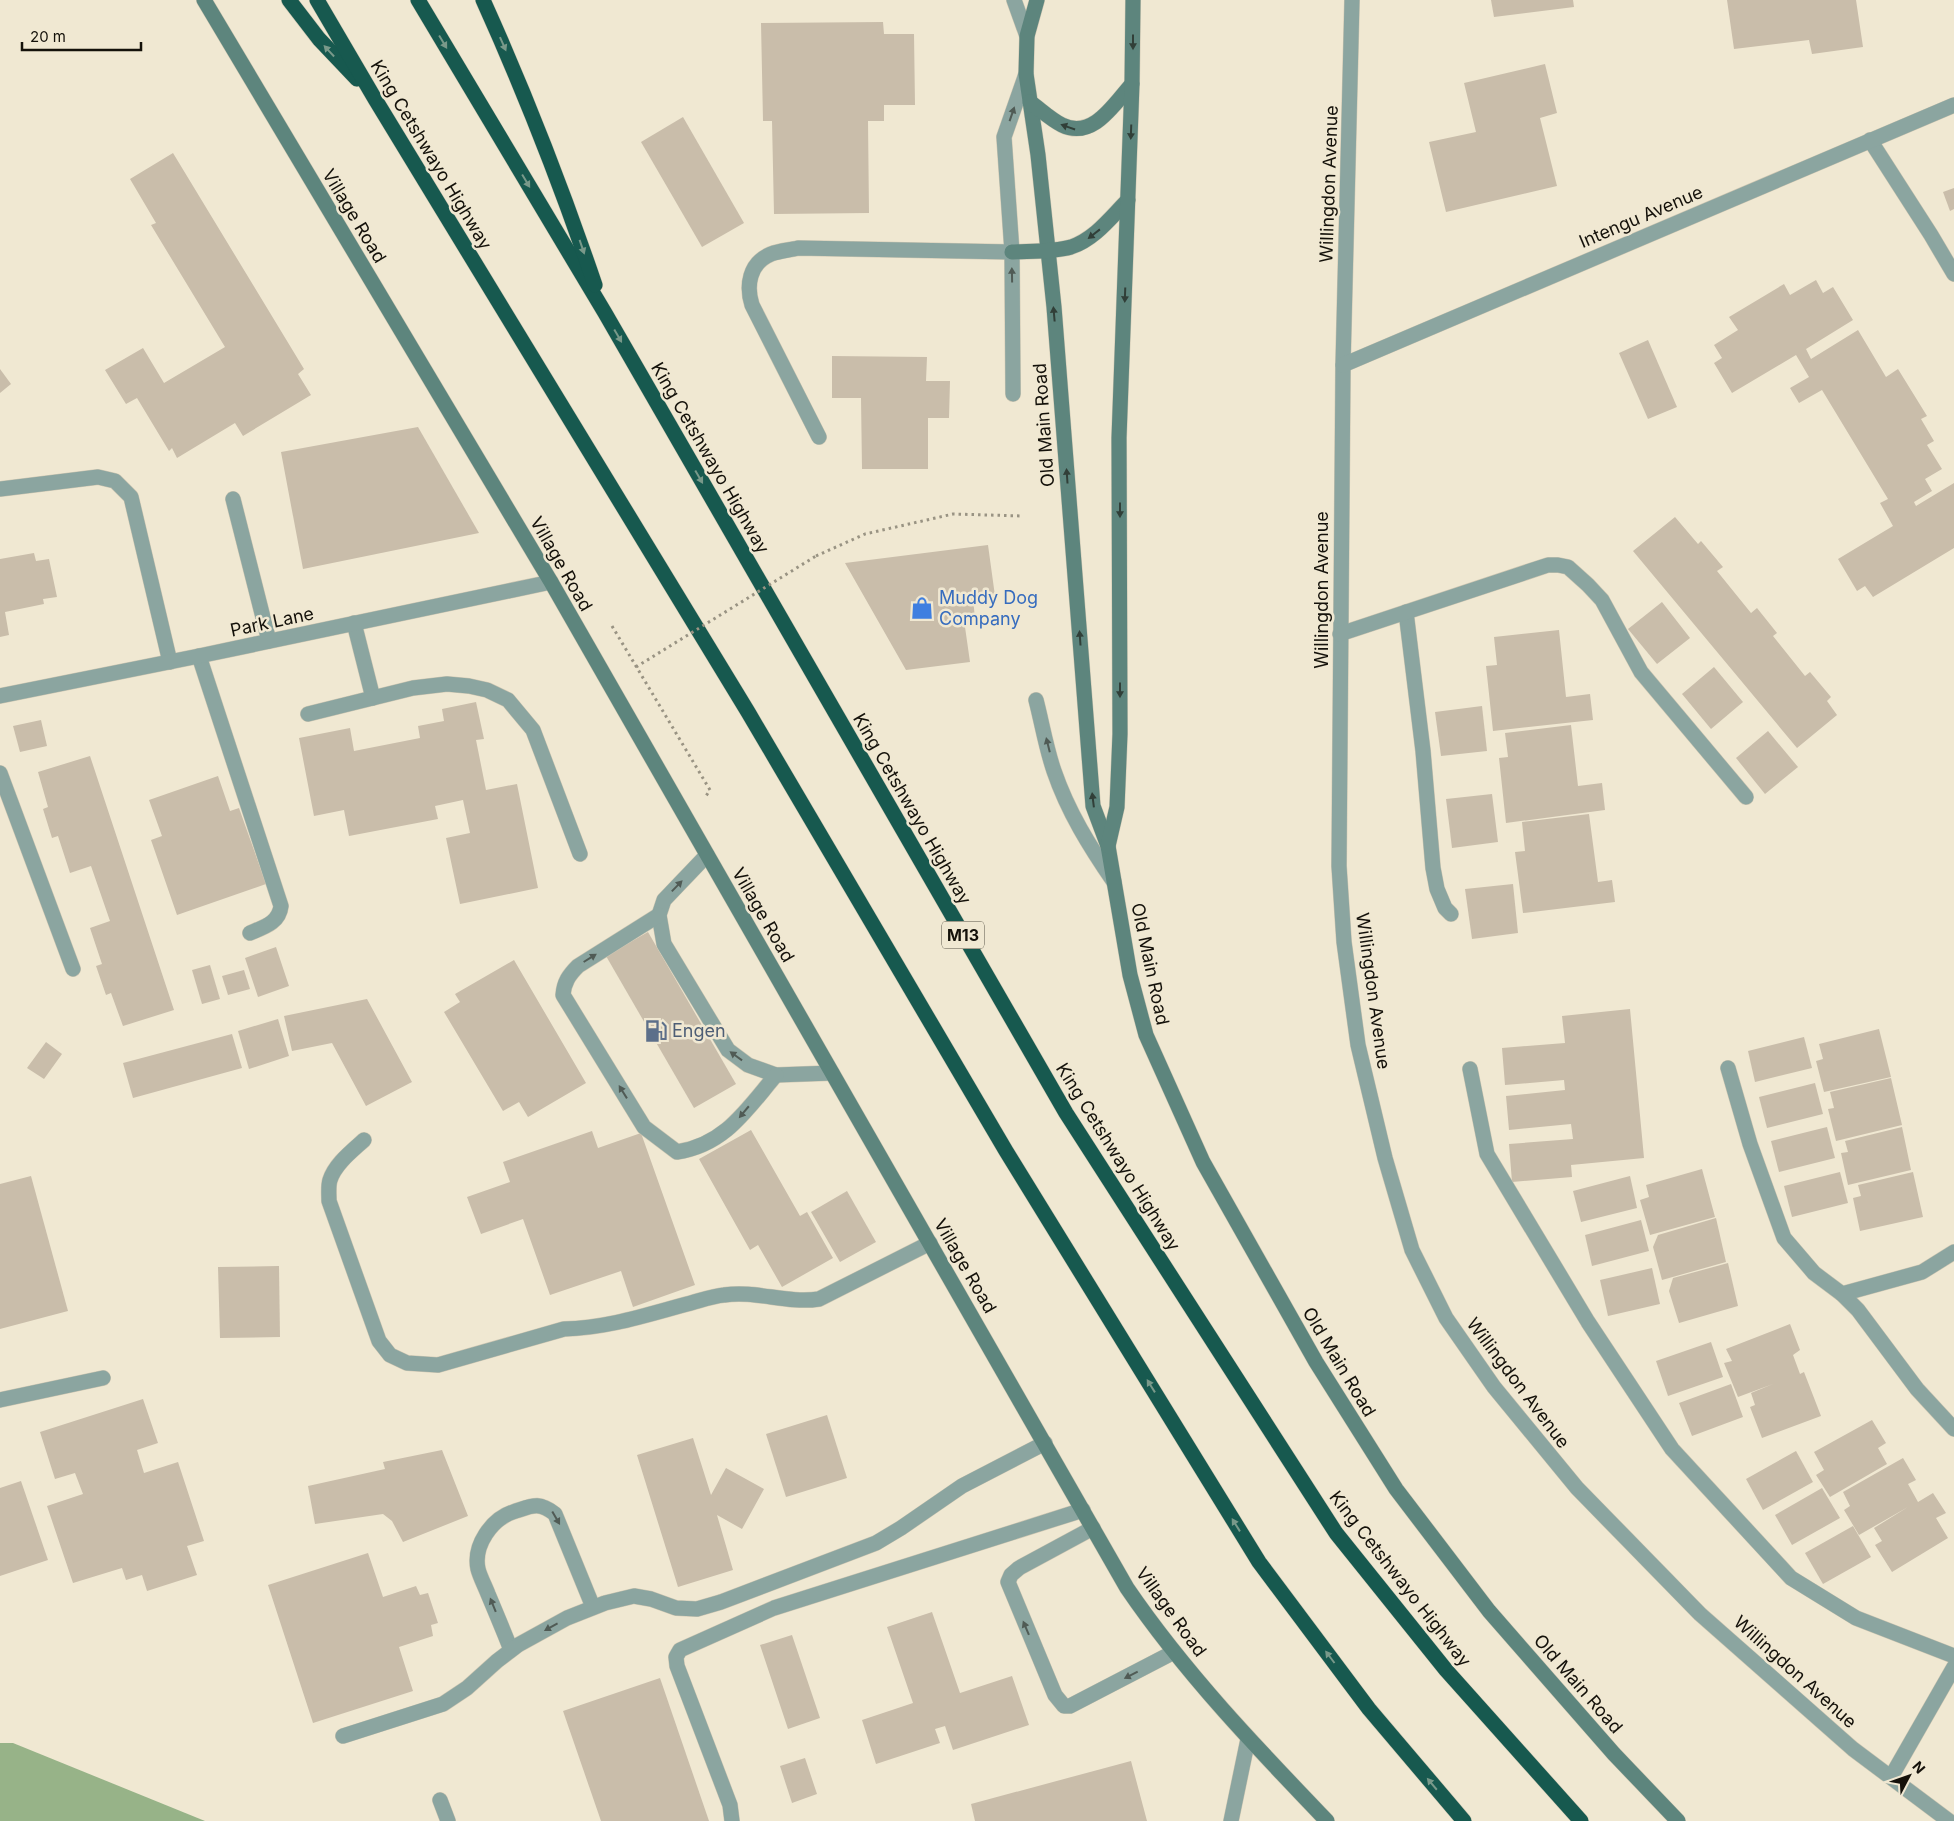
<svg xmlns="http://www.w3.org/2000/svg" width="1954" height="1821" font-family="Inter,sans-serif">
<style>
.forest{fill:#97b388}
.building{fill:#c9bdaa}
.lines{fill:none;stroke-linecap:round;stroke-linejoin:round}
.lane-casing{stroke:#cdc6b2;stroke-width:16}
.street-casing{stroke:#cdc6b2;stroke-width:16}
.secondary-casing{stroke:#cdc6b2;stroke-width:16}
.highway-casing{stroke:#cdc6b2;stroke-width:16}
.path{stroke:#999383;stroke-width:3;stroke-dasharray:2.5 4;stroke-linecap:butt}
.lane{stroke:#8ba5a0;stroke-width:15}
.street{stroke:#8ba5a0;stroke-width:15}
.secondary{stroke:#5d857d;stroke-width:15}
.highway{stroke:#17594f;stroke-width:15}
.path-bridge{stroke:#999383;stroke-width:3;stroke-dasharray:2.5 4;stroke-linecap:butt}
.oneway{fill:#79998a}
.oneway2{fill:#313f38}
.oneway3{fill:#505b55}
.labels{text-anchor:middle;stroke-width:5;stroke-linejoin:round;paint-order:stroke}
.shield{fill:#f0e8d2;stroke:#565246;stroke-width:1}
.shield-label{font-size:16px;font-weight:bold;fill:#14110a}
.street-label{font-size:18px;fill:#14110a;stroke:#f0e8d2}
.shop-label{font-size:18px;fill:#366cbe;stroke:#f0e8d2;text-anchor:start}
.service-label{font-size:18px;fill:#4e5e75;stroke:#f0e8d2;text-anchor:start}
</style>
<rect width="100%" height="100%" fill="#f0e8d2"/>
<path class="forest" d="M0 1743H13L205 1821H0Z"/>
<g class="building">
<path d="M1491 0H1573L1574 7 1494 17Z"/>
<path d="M1727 0H1856L1863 47 1812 54 1809 40 1734 49Z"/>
<path d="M883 22 884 34H914L915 105H884V121H868L869 213 774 214 772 121H763L761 23Z"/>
<path d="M1545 64 1557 113 1540 118 1557 186 1446 212 1429 142 1476 132 1464 83Z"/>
<path d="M683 117 744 223 702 247 641 142Z"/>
<path d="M173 153 304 369 298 374 311 395 243 436 235 423 177 458 172 448 169 451 137 398 126 404 105 370 143 348 164 383 225 347 151 225 156 223 130 179Z"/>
<path d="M1954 188V209L1950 211 1943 192Z"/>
<path d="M1816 280 1823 293 1833 287 1853 320 1806 349 1811 359 1858 330 1886 377 1898 369 1927 416 1921 419 1934 441 1927 445 1942 469 1925 479 1932 491 1914 502 1916 506 1954 483V548L1873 597 1865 586 1857 591 1838 559 1893 526 1880 503 1888 499 1822 390 1799 403 1790 388 1809 377 1796 355 1732 393 1714 363 1722 358 1714 345 1738 330 1729 317 1784 284 1790 295Z"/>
<path d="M1648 340 1677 407 1648 419 1619 353Z"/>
<path d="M832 356 927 357 926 381H950L949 418H928V469H862L861 398H832Z"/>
<path d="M0 369 11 384 0 393Z"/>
<path d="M418 427 479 533 303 569 281 452Z"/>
<path d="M1675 517 1698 544 1701 541 1723 567 1717 571 1751 613 1757 608 1777 633 1773 636 1805 676 1810 672 1831 697 1827 701 1837 715 1797 748 1633 551Z"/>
<path d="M988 545 995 596 973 599 975 618 964 620 970 662 906 670 845 563Z"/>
<path d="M34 553 36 561 49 559 57 597 43 599 44 604 5 612 9 635 0 637V559Z"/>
<path d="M1662 602 1690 638 1657 664 1628 629Z"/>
<path d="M1559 630 1566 697 1590 694 1593 720 1493 731 1486 666 1497 665 1494 637Z"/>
<path d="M1714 667 1743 702 1711 729 1682 694Z"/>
<path d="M476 702 484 739 476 740 486 790 517 784 538 888 460 904 446 838 470 833 463 800 435 806 438 819 349 836 344 810 314 816 299 738 350 728 354 751 420 738 418 726 444 721 442 709Z"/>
<path d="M1482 706 1487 751 1441 756 1435 712Z"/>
<path d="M41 720 47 746 20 752 13 726Z"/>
<path d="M1571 725 1578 786 1602 783 1605 810 1506 823 1499 758 1508 757 1505 733Z"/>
<path d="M1768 731 1798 767 1765 794 1736 758Z"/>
<path d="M90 756 174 1010 123 1026 111 993 106 995 96 966 102 964 90 928 110 921 91 866 70 873 58 836 52 838 43 809 48 807 38 772Z"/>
<path d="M218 776 230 811 239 808 266 884 177 915 151 840 162 836 149 800Z"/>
<path d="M1492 794 1498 842 1452 848 1446 799Z"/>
<path d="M1589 814 1598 882 1612 880 1615 902 1523 913 1515 852 1525 851 1522 822Z"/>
<path d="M1513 884 1518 933 1472 939 1465 889Z"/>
<path d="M648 932 736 1084 694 1108 606 956Z"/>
<path d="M276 947 289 986 258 997 245 958Z"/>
<path d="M514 960 586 1083 528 1117 519 1102 503 1111 444 1012 460 1002 455 994Z"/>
<path d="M210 965 220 999 202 1004 192 970Z"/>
<path d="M244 970 250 989 228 995 222 976Z"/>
<path d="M367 999 412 1082 366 1106 332 1043 292 1051 284 1016Z"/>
<path d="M1630 1009 1644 1158 1571 1165 1572 1177 1512 1182 1509 1144 1573 1139 1571 1124 1509 1130 1506 1096 1565 1090 1564 1080 1505 1085 1502 1048 1565 1043 1562 1016Z"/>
<path d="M278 1019 289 1056 249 1069 238 1031Z"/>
<path d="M1879 1029 1891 1077 1824 1092 1816 1061 1823 1059 1819 1044Z"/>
<path d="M232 1034 242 1068 133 1098 123 1063Z"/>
<path d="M1804 1037 1812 1068 1755 1082 1748 1051Z"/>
<path d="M46 1042 62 1054 44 1079 27 1068Z"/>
<path d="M1891 1078 1902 1125 1836 1141 1828 1109 1834 1108 1830 1092Z"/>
<path d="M1815 1083 1823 1114 1767 1128 1759 1097Z"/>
<path d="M1827 1127 1835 1158 1779 1172 1771 1141Z"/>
<path d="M1902 1127 1911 1170 1848 1185 1841 1153 1848 1152 1845 1141Z"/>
<path d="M751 1130 800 1216 807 1212 833 1258 782 1287 758 1245 750 1250 699 1159Z"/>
<path d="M592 1131 598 1148 641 1133 695 1285 633 1307 621 1271 550 1295 523 1219 481 1234 467 1197 510 1182 503 1162Z"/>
<path d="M1702 1169 1715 1217 1650 1235 1640 1200 1649 1197 1646 1185Z"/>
<path d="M1840 1172 1848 1203 1792 1217 1784 1186Z"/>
<path d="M1913 1172 1923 1217 1860 1231 1853 1198 1861 1196 1858 1185Z"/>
<path d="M31 1176 68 1311 0 1329V1184Z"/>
<path d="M1630 1176 1637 1208 1581 1222 1573 1191Z"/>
<path d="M847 1191 876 1242 840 1262 811 1212Z"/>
<path d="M1716 1218 1726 1262 1662 1280 1653 1247 1658 1235Z"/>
<path d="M1641 1220 1649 1251 1592 1266 1585 1235Z"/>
<path d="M1728 1263 1738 1306 1679 1323 1669 1291 1673 1278Z"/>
<path d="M279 1266 280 1337 220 1338 218 1267Z"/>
<path d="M1652 1268 1660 1304 1608 1316 1600 1280Z"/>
<path d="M1790 1324 1800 1350 1793 1355 1800 1374 1804 1372 1821 1416 1762 1438 1750 1407 1755 1405 1751 1393 1773 1384 1738 1397 1724 1363 1732 1361 1726 1349Z"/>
<path d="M1711 1342 1723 1377 1668 1396 1656 1361Z"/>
<path d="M1731 1384 1743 1417 1692 1436 1679 1403Z"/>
<path d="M143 1399 158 1443 137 1450 144 1473 178 1462 204 1541 187 1546 197 1575 147 1591 142 1575 126 1580 122 1568 73 1583 47 1506 83 1494 75 1473 55 1479 40 1432Z"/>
<path d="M827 1415 847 1478 786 1497 766 1434Z"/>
<path d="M1872 1420 1886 1443 1878 1448 1887 1464 1830 1497 1816 1475 1824 1470 1814 1452Z"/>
<path d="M693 1438 711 1495 726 1468 764 1489 742 1529 717 1515 733 1570 678 1587 637 1455Z"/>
<path d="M442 1450 468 1516 403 1542 392 1521 383 1514 315 1524 308 1486 385 1469 383 1462Z"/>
<path d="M1796 1451 1813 1482 1763 1510 1746 1479Z"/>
<path d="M1903 1458 1916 1480 1908 1484 1918 1502 1933 1493 1946 1513 1936 1518 1948 1538 1892 1572 1875 1545 1882 1541 1874 1528 1908 1507 1859 1535 1844 1510 1850 1506 1843 1492Z"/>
<path d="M21 1481 48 1560 0 1576V1488Z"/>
<path d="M1822 1488 1840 1518 1792 1545 1775 1515Z"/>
<path d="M1853 1526 1871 1557 1823 1584 1805 1553Z"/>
<path d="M368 1553 383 1597 416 1586 420 1595 428 1593 438 1623 431 1625 433 1636 399 1647 413 1691 313 1723 268 1585Z"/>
<path d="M932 1612 960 1693 1012 1676 1029 1725 953 1750 945 1726 935 1729 940 1743 876 1764 862 1720 913 1703 887 1627Z"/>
<path d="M792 1635 820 1718 788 1729 760 1645Z"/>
<path d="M660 1678 709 1821H601L563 1711Z"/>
<path d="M805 1758 817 1794 792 1803 780 1766Z"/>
<path d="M1131 1761 1147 1821H975L971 1804Z"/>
</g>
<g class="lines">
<defs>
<g id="lane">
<path d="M1014 0 1027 36"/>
<path d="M1013 394 1012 252 1004 137 1026 74"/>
<path d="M819 437 752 305C746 286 749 263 771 254 779 251 790 250 798 248L1012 252"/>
<path d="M0 489 98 477 115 481 131 497 170 662"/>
<path d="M233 499 269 641"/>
<path d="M354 623 373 698"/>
<path d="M199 656 281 906C279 923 264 927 250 933"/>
<path d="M1036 700C1042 723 1046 748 1054 771 1068 812 1090 847 1114 882"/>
<path d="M308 714 413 688 447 684 469 686 487 690 508 700 533 730 580 854"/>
<path d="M0 773 73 969"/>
<path d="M707 855 664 900 659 915 664 944 728 1050 748 1065 776 1075 832 1073"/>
<path d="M659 915 578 966C569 975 564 982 563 995L644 1127 677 1152C725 1145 747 1109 776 1075"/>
<path d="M364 1140C352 1151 335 1164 330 1180 328 1186 329 1194 329 1201L379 1341 390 1355 407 1363 438 1365 564 1329C607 1328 646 1315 687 1304 699 1301 712 1296 724 1295 756 1290 787 1304 819 1299L930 1243"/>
<path d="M0 1400 103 1378"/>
<path d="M1093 1528 1019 1568 1011 1575 1008 1582 1055 1695 1064 1706H1070L1174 1652"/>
<path d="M511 1650C504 1632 496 1613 488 1594 485 1586 480 1577 478 1569 473 1545 492 1519 513 1512 532 1506 538 1501 555 1514L593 1607"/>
<path d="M343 1736 443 1704 467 1688 497 1661 518 1645 567 1618 605 1603 634 1596 651 1599 676 1608 697 1609 721 1602 876 1543 901 1528 962 1486 1045 1443"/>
<path d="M440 1800 448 1821"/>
<path d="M732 1821 730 1805 677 1666 676 1657 680 1650 774 1608 1083 1510"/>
</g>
<g id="street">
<path d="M1352 0 1343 365 1339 866 1344 942 1358 1045 1385 1158 1412 1250 1446 1318 1494 1387 1577 1488 1700 1614 1853 1749 1949 1821"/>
<path d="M1870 140 1931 235 1954 274"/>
<path d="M1343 365 1954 105"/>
<path d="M1406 612 1423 751 1433 868 1437 889 1445 908 1451 914"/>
<path d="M1340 634 1548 565H1558L1568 567 1588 585 1602 600 1641 672 1746 797"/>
<path d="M0 696 199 656 551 582"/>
<path d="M1728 1068 1750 1144 1784 1238 1814 1273 1842 1294 1858 1310 1917 1389 1954 1429"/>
<path d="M1470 1069 1487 1154 1588 1322 1672 1449 1791 1578 1856 1618 1954 1656"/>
<path d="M1842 1294 1922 1272 1954 1252"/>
<path d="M1891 1777 1954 1667"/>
<path d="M1231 1821 1248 1739"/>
</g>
<g id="secondary">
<path d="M204 0 551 582 1127 1588C1185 1673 1256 1747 1327 1821"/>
<path d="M1037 0 1027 36 1026 74 1038 155 1054 307 1093 806 1108 846 1130 975 1146 1035 1203 1162 1316 1362 1396 1489 1489 1611 1614 1754 1678 1821"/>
<path d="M1030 102C1040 109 1050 119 1062 125 1093 140 1114 104 1132 84"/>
<path d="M1012 252C1029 251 1054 252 1071 247 1095 239 1111 217 1128 200"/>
<path d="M1108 846 1117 807 1120 734 1119 438 1132 84 1133 0"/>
</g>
<g id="highway">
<path d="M289 0 319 39 357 79"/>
<path d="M317 0 375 99 748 712 1006 1151 1259 1562 1369 1709 1464 1821"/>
<path d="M418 0 605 313 1066 1113 1336 1533 1446 1670 1581 1821"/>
<path d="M483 0C525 93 562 188 595 285"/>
</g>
</defs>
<use href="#lane" class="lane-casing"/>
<use href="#street" class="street-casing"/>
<use href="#secondary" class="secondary-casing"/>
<use href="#highway" class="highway-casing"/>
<g class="path">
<path d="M816 556 865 534 953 514 1022 516"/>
<path d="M612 626 710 790 706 796"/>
</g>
<use href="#lane" class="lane"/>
<use href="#street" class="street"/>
<use href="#secondary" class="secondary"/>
<use href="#highway" class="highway"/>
<path class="path-bridge" d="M636 667 816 556"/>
</g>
<defs><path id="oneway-solid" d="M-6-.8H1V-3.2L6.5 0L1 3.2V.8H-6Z" transform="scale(1.25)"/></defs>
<g class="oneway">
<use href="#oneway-solid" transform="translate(443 42) rotate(59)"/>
<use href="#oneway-solid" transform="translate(503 44) rotate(66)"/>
<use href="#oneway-solid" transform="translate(329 51) rotate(-133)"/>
<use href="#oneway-solid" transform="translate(526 181) rotate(59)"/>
<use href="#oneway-solid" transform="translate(582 247) rotate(71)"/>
<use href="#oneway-solid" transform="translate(618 336) rotate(60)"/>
<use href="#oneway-solid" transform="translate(699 477) rotate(60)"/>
<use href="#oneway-solid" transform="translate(1151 1386) rotate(-122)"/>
<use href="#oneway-solid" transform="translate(1236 1525) rotate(-122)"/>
<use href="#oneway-solid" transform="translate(1330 1657) rotate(-127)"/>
<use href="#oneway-solid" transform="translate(1432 1784) rotate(-130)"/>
</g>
<g class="oneway2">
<use href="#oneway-solid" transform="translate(1133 42) rotate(90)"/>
<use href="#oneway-solid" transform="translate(1068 127) rotate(-161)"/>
<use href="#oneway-solid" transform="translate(1131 132) rotate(92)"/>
<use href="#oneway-solid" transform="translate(1094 234) rotate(142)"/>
<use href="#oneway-solid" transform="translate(1125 295) rotate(92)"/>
<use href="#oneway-solid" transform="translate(1054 314) rotate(-95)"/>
<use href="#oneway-solid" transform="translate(1067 476) rotate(-94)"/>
<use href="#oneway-solid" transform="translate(1120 510) rotate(90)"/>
<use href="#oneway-solid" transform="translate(1080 638) rotate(-94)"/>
<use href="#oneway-solid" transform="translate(1120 690) rotate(90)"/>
<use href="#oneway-solid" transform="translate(1093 800) rotate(-97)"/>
</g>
<g class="oneway3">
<use href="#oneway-solid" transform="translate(1012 114) rotate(-71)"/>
<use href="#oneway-solid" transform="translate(1012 275) rotate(-91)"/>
<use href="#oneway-solid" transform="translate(1048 745) rotate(-104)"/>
<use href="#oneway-solid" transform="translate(677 886) rotate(-46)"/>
<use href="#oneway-solid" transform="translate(590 958) rotate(-32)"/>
<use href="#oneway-solid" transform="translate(736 1056) rotate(-144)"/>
<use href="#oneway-solid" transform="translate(623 1092) rotate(-122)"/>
<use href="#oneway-solid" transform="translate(744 1112) rotate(130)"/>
<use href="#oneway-solid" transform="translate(556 1518) rotate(60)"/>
<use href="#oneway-solid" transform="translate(493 1605) rotate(-112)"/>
<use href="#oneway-solid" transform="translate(551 1627) rotate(151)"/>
<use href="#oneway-solid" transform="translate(1026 1628) rotate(-113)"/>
<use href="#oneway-solid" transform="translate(1131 1675) rotate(153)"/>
</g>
<defs>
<symbol id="shop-bare" viewBox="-9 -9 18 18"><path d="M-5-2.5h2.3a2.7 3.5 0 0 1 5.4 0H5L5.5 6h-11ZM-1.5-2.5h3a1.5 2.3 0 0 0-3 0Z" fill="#3f7fe0" stroke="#f0e8d2" stroke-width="2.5" paint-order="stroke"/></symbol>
<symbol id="fuel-bare" viewBox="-9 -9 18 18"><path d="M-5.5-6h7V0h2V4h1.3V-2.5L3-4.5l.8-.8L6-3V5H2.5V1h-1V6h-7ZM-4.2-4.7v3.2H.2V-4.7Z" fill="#5c6f8a" stroke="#f0e8d2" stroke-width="2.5" paint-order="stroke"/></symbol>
</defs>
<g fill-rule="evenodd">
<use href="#shop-bare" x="906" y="592" width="32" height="32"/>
<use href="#fuel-bare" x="640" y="1015" width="32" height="32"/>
</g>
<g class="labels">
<rect class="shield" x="942" y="921.5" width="42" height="27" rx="4"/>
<g class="shield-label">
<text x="963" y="941">M13</text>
</g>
<g class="street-label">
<text transform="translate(431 155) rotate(59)" y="6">King Cetshwayo Highway</text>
<text transform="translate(1329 184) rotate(-88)" y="6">Willingdon Avenue</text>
<text transform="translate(354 216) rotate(59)" y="6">Village Road</text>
<text transform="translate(1641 217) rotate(-23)" y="6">Intengu Avenue</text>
<text transform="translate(1044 425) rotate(-94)" y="6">Old Main Road</text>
<text transform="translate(710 458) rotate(60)" y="6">King Cetshwayo Highway</text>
<text transform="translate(561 564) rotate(60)" y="6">Village Road</text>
<text transform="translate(1322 590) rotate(-90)" y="6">Willingdon Avenue</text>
<text transform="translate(272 622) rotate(-12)" y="6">Park Lane</text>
<text transform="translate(912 809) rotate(60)" y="6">King Cetshwayo Highway</text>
<text transform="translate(763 915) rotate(60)" y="6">Village Road</text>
<text transform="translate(1150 964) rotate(78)" y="6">Old Main Road</text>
<text transform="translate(1373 991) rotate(82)" y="6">Willingdon Avenue</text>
<text transform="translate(1118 1157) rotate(58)" y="6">King Cetshwayo Highway</text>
<text transform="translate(965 1266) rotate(60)" y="6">Village Road</text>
<text transform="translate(1339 1362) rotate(59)" y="6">Old Main Road</text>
<text transform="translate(1518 1383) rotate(53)" y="6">Willingdon Avenue</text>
<text transform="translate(1400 1579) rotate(52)" y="6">King Cetshwayo Highway</text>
<text transform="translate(1171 1612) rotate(54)" y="6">Village Road</text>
<text transform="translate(1795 1672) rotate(42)" y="6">Willingdon Avenue</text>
<text transform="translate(1578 1684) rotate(49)" y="6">Old Main Road</text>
</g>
<g class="shop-label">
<text x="939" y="604">Muddy Dog<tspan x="939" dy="21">Company</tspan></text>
</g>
<g class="service-label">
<text x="672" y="1037">Engen</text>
</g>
</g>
<g transform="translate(1909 1776) rotate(49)" stroke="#f0e8d2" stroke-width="4" paint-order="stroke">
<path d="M0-4L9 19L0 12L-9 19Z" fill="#14110a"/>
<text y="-8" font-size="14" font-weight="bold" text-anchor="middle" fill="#14110a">N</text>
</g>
<path d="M22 42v8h119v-8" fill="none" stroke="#14110a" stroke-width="2.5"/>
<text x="30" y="42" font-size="15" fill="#14110a" stroke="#f0e8d2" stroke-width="4" paint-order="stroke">20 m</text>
</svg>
